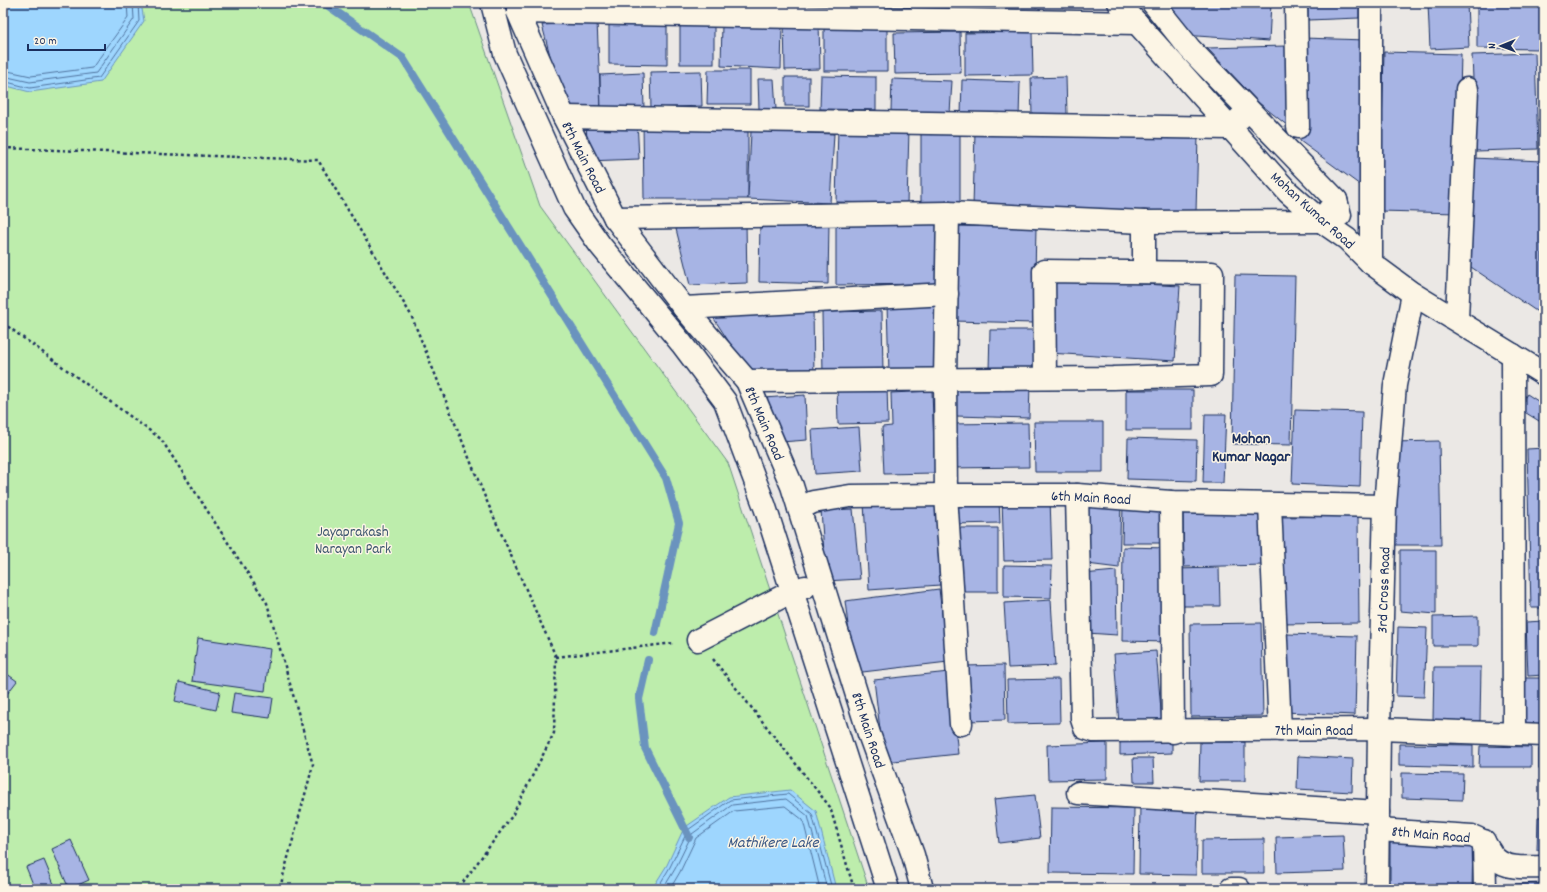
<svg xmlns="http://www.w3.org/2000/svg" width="1547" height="892" font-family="Dekko,sans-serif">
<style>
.green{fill:#bdedac;stroke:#6c8e85}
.water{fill:#9ed6fe;stroke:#6a93be}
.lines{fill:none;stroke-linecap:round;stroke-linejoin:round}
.shore{stroke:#4f729e;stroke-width:1}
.stream{stroke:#6a93be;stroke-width:8}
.building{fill:#a7b4e4;stroke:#1b2f5e}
.minor-casing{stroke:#1b2f5e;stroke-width:25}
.path{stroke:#1b2f5e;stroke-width:2.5;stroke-dasharray:3 3;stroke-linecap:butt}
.minor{stroke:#fcf5e5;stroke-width:22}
.labels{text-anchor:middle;stroke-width:3;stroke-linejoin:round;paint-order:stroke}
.street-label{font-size:15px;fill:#1b2f5e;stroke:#fcf5e5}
.park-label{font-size:15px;fill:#3b556e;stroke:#fcf5e5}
.neighbourhood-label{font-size:16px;font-weight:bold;fill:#1b2f5e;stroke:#fcf5e5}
.water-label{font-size:16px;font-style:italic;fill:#3c5986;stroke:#fcf5e5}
</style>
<rect width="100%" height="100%" fill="#ebe8e5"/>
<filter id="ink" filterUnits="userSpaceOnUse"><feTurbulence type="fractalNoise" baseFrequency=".025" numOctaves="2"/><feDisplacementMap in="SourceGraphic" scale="8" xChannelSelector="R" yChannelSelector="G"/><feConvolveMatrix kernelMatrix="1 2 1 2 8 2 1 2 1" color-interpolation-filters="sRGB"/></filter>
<g filter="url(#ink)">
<path class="green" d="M3 3H469L540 206 728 463 869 889H3Z"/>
<g class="water">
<path d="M3 3H141L144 21 101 82 30 92 3 85Z"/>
<path d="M790 790 816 811 836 889H652L667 865 684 828 729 797Z"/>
</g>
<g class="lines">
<g class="shore">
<path d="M3 70 31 76 92 68 128 18 127 3"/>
<path d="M3 76 30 82 96 73 134 19 133 3"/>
<path d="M3 81 30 88 99 78 139 21 138 3"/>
<path d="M657 889 670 867 688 830 730 800 788 794 812 814 832 889"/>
<path d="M663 889 675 869 692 834 732 805 786 799 808 816 827 889"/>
<path d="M670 889 680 872 696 838 734 811 785 806 803 820 820 889"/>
</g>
<g class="stream">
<path d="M324 3 403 58 666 478 679 523 655 633"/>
<path d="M648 660 639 699 645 748 689 837"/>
</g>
</g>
<g class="building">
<path d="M891 3H959V6Z"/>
<path d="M1170 3H1271L1269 41 1183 35Z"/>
<path d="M1308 3H1359V18L1308 20Z"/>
<path d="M1428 3H1467L1469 47 1430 49Z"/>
<path d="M1477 3H1542L1541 49 1477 48Z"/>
<path d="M609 19 667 20V65L609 64Z"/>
<path d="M819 20 820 69 785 70 784 21Z"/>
<path d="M597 22 601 110 564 109 542 25Z"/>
<rect x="680" y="23" width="34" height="41"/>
<path d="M722 24 782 26 781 69 721 66Z"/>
<rect x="824" y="29" width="63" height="42"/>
<path d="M960 32 961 73 895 74 894 33Z"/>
<path d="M1032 32 1033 75 965 76V33Z"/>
<path d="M1303 38 1366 40 1360 185 1300 141Z"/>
<path d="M1286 46 1288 126 1259 103 1207 48Z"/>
<path d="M1384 52 1461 54 1457 213 1380 211Z"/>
<path d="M1535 53 1538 149 1476 151 1472 55Z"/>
<path d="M708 70H750V104H707Z"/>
<path d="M701 71 702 106 651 108 650 72Z"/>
<path d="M643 73 644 109 601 110 600 75Z"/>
<path d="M821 76 876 77V110L820 109Z"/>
<rect x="785" y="77" width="24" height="29"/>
<path d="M1066 77 1067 114 1032 115 1031 78Z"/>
<path d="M758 79H774L776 109H759Z"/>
<path d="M892 79 952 81 950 113 891 111Z"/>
<path d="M962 80 1020 82 1019 117 961 115Z"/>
<path d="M637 120 639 159 588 161 586 122Z"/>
<path d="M643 122H748V199H644Z"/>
<path d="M838 127 909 129 907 204 836 202Z"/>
<path d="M1544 130V161H1542Z"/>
<path d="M751 131 834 134 830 203 748 199Z"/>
<path d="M975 131 1198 136 1196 212 973 207Z"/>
<rect x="921" y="132" width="39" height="76"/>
<path d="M1472 158 1542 161V315L1468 265Z"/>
<path d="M937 217 938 284 836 285V218Z"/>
<path d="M760 220 829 221 828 284 759 282Z"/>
<path d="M674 221 746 222 747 283 690 285Z"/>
<path d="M953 226 1036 227 1034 323 952 321Z"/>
<path d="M1235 275 1295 276 1291 445 1232 444Z"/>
<path d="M1053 279 1180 286 1175 361 1049 353Z"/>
<path d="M938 303 940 371 889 373 887 305Z"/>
<path d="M813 308 814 378 751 376 709 311Z"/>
<path d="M882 311 883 375 823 376 822 312Z"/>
<path d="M990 330H1034V370H989Z"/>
<path d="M956 381 1030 383 1029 418 955 416Z"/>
<path d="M887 386 888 423 838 424 837 387Z"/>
<rect x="1126" y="390" width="67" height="40"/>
<path d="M932 391 935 473 884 474 882 427 892 426 891 393Z"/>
<path d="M1527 394 1544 405V424L1518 408Z"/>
<path d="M805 395 807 440 781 442 764 398Z"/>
<path d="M1295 410 1362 412 1360 487 1292 484Z"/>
<path d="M1205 414H1226L1223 483H1203Z"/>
<path d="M1034 422H1103V472H1035Z"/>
<path d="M1028 423 1029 467 950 468 949 424Z"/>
<path d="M859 427 862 471 815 474 812 430Z"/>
<path d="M1128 438 1197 440 1196 481 1127 479Z"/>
<path d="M1439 441 1441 545H1392L1391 442Z"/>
<path d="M1544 448V608H1531L1527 449Z"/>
<path d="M1050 498 1052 560 1004 561 1002 499Z"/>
<path d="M935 499 940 585 869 590 864 503Z"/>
<path d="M999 500 1000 523 953 524V501Z"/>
<path d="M1121 502 1119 568 1087 564 1085 504Z"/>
<path d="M1123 506 1169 507V543H1122Z"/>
<path d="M853 509 860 579 826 581 821 510Z"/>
<path d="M1263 510 1264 565 1184 567 1183 512Z"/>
<path d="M1358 516 1359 623 1281 624 1280 517Z"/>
<path d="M954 528H998V592H955Z"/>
<path d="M1123 547 1168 548V642L1122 641Z"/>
<path d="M1400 550H1436V614L1400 611Z"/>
<path d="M1004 565 1052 566 1051 598 1004 597Z"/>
<path d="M1219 568 1220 606H1177L1176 569Z"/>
<path d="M1116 571 1117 635 1087 633 1083 574Z"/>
<path d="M939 589 948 662 854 673 845 601Z"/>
<path d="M1051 600 1055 666 1008 668 1004 603Z"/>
<path d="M1478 616V646H1433V617Z"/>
<path d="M1544 621V675L1528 676 1526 622Z"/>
<path d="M1261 623 1263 716 1191 717 1190 624Z"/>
<path d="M1398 627 1427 628 1424 697 1396 696Z"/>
<path d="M1286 634 1357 636 1355 715 1283 712Z"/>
<path d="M198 638 270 649 265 691 192 681Z"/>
<path d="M1156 651 1162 722 1119 725 1114 654Z"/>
<path d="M1004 665 1005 720 966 721 965 666Z"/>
<path d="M1434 667H1481L1480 721 1433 720Z"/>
<path d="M3 671 17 681 7 694 3 691Z"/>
<path d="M949 672 958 754 884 762 874 680Z"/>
<path d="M1522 678H1544V728H1523Z"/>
<path d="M1059 679 1060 723 1008 724 1007 680Z"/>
<path d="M179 682 220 692 216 710 175 701Z"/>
<path d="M234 693 273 698 270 718 231 713Z"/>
<path d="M1172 736V753L1120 755V737Z"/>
<path d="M1200 742H1245V781H1199Z"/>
<path d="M1107 743V779L1048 780 1047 745Z"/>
<path d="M1399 744 1473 745V767L1399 765Z"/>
<path d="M1480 746 1531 747V767H1479Z"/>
<rect x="1539" y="749" width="5" height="19"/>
<path d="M1298 756 1353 759 1352 792 1297 789Z"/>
<path d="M1133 758H1153L1154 782H1134Z"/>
<path d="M1402 773 1463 774 1462 800 1402 798Z"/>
<path d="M1035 795 1040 838 999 843 994 799Z"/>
<path d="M1140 804 1198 805 1196 875 1139 874Z"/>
<path d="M1051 807 1134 808 1133 874 1050 873Z"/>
<path d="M1538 817H1544V850H1537Z"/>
<path d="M1343 835 1345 871 1277 873 1276 837Z"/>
<path d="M1264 839V873H1202V840Z"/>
<path d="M71 840 89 880 69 889 52 849Z"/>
<path d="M1390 842H1473L1472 889H1390Z"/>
<path d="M44 860 56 889H35L26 867Z"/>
<path d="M1544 883V889H1490V885Z"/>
</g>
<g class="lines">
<defs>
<g id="minor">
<path d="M492 3 505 54 574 208 600 245 682 344 725 401 765 507 888 889"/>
<path d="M518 3V12L564 117 615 218 684 308 747 381 792 486 869 734 913 855 922 889"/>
<path d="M1119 3 1288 192 1321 221 1347 239 1371 263 1413 294 1544 374"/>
<path d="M1153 3 1190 49 1336 200 1340 215"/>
<path d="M1296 3 1298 127"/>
<path d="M1371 3V263"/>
<path d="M518 12 1137 23"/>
<path d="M564 117 1230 128 1248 110"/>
<path d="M948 213 945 379 946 495 961 724"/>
<path d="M615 218 948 213 1144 222 1321 221 1336 200"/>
<path d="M1144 272V222"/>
<path d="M684 308 947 294"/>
<path d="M1457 319 1467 89"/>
<path d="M1513 355 1514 734"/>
<path d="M747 381 1113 378 1211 375 1212 273 1044 271 1045 378"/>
<path d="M1077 495 1082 719 1085 728 1094 731 1379 729 1544 735"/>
<path d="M1171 502 1173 732"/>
<path d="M1270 505 1280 730"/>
<path d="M799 509 813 502 850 496 946 495H1077L1171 502 1385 506"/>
<path d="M698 640 793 591 805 587"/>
<path d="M1078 793 1378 812"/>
<path d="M1378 830 1472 836C1492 844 1484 848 1496 859 1508 870 1529 867 1544 867"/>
<path d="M1484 841 1485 889"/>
<path d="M1231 889H1239"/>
<path d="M1377 889 1379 729 1385 506 1395 385 1413 294"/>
</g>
</defs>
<use href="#minor" class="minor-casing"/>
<g class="path">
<path d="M3 148 318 160 411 315 485 497 556 657 554 733 512 816 458 889"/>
<path d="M3 323 161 439 267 603 313 765 282 880 281 889"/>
<path d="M556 657 674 643"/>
<path d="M713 659 830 807 854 889"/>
</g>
<use href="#minor" class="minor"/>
</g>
</g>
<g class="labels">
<g class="street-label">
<text transform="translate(584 157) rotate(63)" y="5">8th Main Road</text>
<text transform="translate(1313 210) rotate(42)" y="5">Mohan Kumar Road</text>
<text transform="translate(765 423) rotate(67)" y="5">8th Main Road</text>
<text transform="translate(1091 497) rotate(3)" y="5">6th Main Road</text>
<text transform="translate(1383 590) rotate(-88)" y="5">3rd Cross Road</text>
<text transform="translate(869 730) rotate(72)" y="5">8th Main Road</text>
<text x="1314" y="735">7th Main Road</text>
<text transform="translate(1431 834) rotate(5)" y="5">8th Main Road</text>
</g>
<g class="park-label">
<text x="353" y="536">Jayaprakash<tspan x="353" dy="17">Narayan Park</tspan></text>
</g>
<g class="neighbourhood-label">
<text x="1251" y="443">Mohan<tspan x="1251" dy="18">Kumar Nagar</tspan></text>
</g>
<g class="water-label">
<text x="773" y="847">Mathikere Lake</text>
</g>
</g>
<rect width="1547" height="892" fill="none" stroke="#fcf5e5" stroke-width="16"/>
<rect x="8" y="8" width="1531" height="876" fill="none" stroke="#1b2f5e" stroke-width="1.5" filter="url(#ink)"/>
<g transform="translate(1501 46) rotate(269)" stroke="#fcf5e5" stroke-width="3" paint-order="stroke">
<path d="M0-3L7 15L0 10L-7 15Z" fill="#1b2f5e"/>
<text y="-6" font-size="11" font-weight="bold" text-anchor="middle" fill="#1b2f5e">N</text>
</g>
<path d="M28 44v6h77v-6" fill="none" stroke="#1b2f5e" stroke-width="2"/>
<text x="34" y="44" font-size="12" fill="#1b2f5e" stroke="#fcf5e5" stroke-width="3" paint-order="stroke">20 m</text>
</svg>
